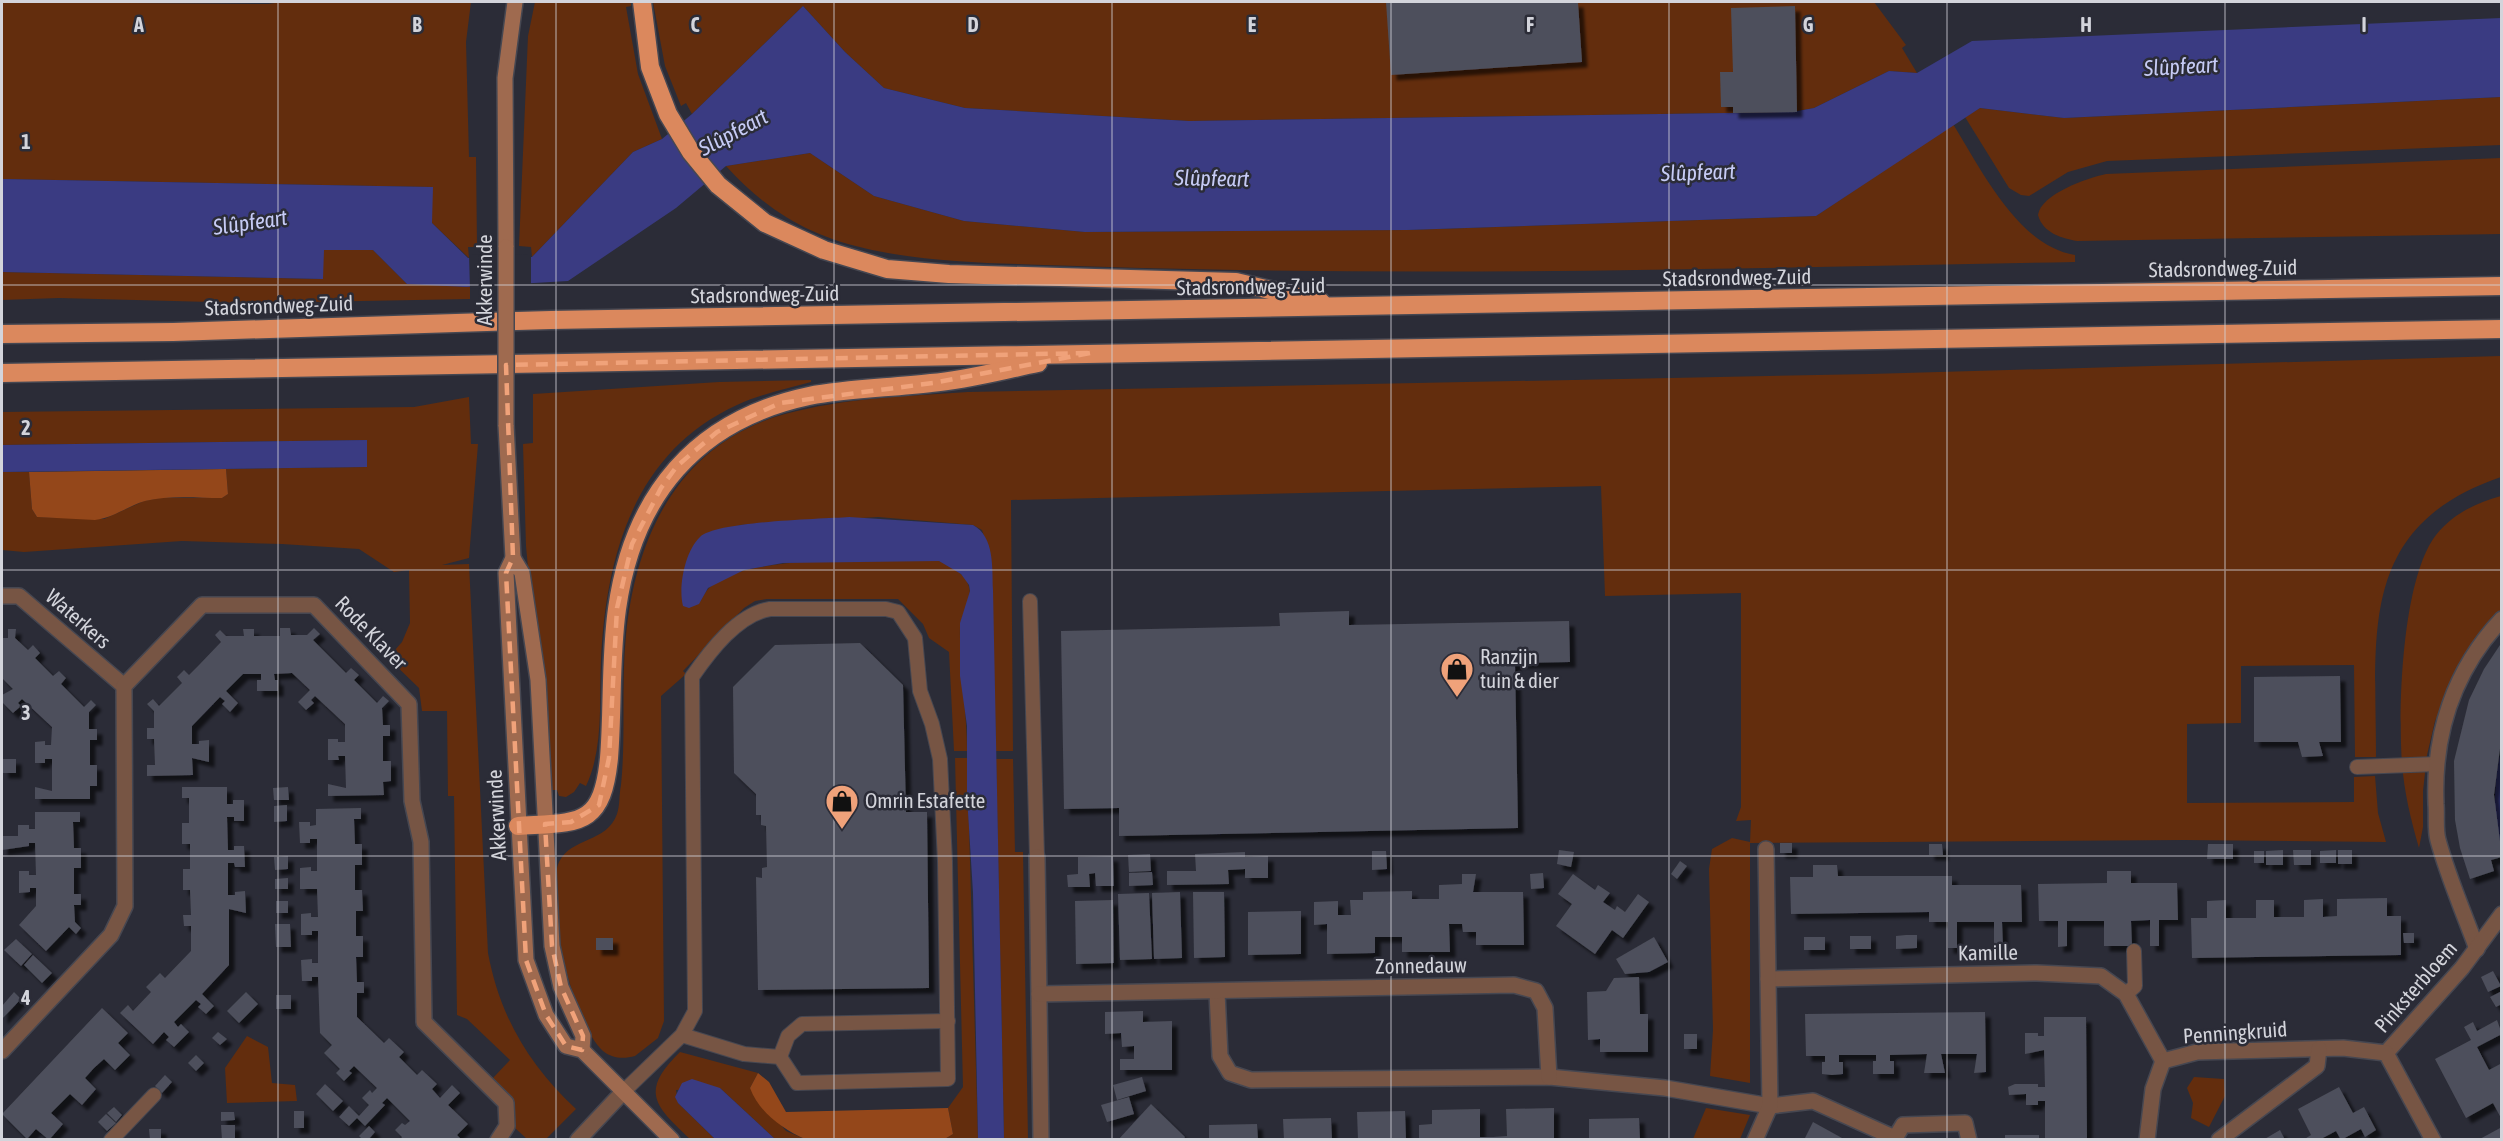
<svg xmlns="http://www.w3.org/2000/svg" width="2503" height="1141" font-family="'Asap Condensed',sans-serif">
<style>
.green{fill:#632d0d}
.forest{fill:#94471a}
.water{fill:#3a3b82}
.pier{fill:#2b2c37}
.building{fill:#4d4f5b;filter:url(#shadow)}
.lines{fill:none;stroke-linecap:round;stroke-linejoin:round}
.lane-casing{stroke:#464751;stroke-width:16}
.street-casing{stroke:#464751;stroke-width:18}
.secondary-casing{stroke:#464751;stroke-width:18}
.highway-casing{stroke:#464751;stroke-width:21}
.lane{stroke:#754;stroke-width:14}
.street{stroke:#754;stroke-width:15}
.secondary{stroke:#9f6a4f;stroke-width:15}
.highway{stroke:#db885d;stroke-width:18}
.secondary-bridge-casing{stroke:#464751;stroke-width:18;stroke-linecap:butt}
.secondary-bridge{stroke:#9f6a4f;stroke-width:15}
.marked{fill:none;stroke:#f0a27a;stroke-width:4.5;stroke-dasharray:12 8;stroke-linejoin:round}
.grid{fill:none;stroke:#d3d4db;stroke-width:1.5;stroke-opacity:0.55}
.labels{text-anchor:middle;stroke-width:5;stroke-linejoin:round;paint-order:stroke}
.street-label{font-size:21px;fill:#d3d4db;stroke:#2b2c37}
.poi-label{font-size:21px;fill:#d3d4db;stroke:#2b2c37;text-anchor:start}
.water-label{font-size:22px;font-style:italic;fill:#c6cbf5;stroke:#2b2c37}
.grid-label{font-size:20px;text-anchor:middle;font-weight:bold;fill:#d3d4db;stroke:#2b2c37;stroke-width:5;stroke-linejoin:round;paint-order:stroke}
</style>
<defs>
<filter id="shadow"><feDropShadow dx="5.5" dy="5.5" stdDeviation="1.5" flood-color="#0009"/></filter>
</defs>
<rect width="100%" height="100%" fill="#2b2c37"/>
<g class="green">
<path d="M2 2 268 4 283 2H471L466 42 469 157H476L477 247H468L469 258 432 223V187L2 179Z"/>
<path d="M535 2H631V6L626 7 638 74 662 139 633 152 532 257 531 247 519 246 528 36Z"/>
<path d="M653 2H1874L1906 45 1902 48 1917 73 1889 71 1814 108 1792 112 1189 121 965 108 884 88 845 52 803 6 692 114 686 103 681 106 665 66Z"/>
<path d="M2501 97V145L2107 161 2068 172 2029 196 2021 195 2009 188 1965 117 1980 108 2064 118Z"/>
<path d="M1953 124C1981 169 2018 246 2075 255V262C1796 267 1517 275 1238 270 1174 269 1109 267 1044 265 987 263 929 262 872 250 810 237 768 212 726 166L810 153 874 196 964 221 1085 232 1407 230 1816 216Z"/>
<path d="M2501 158V234L2077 241C2061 238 2043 233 2038 215 2041 194 2087 178 2106 174Z"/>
<path d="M323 250H373L407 284 470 286V299L249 303 59 298 2 300V272L323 279Z"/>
<path d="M2501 356V477C2358 526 2376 632 2376 757H2355L2354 665 2241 666V723L2187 724V803L2354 802V777L2375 776 2378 813 2386 842 2184 840 1750 843V1083L1710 1076 1713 1030 1709 869 1712 849 1732 838 1750 842 1751 820 1736 821 1741 807V593L1605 596 1601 486 1011 500 1013 751H996L991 557 982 530 973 525 878 517 739 525 699 604C702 599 705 592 709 588 748 551 885 562 939 561 950 565 966 574 969 587 973 599 961 614 960 627 959 669 967 709 967 751H954L949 652 929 638 923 624 898 599H767L755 601 744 608 683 671 686 674 661 696 664 1021 658 1038 635 1056C624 1059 613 1059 603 1051 573 1025 543 898 559 862 571 837 607 843 617 814 620 806 619 794 621 785 626 736 621 685 626 635 636 534 680 443 785 414 844 398 907 396 968 392L1870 374Z"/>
<path d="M811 380V382C786 389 761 394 737 405 634 452 606 556 601 660 599 701 604 748 586 786L580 783 574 792 566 797 559 796 557 790H549L526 546 523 444 533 443V394L719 382Z"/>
<path d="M469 397 471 444H478L469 558 442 565 469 564 488 953C500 1017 529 1065 576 1109L546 1139H527L515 1128V1103L493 1078 510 1060 467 1019 457 1015 454 796H448L447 711H422L419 688 388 658 402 642 410 623 409 570 394 572 359 549 282 544 182 541 24 552 2 550V472H29L32 509 37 517 104 519 144 501 160 498H222L228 494 226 469 367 467V440L2 445V412L414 407Z"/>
<path d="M2501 496V610L2465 655 2435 721 2427 755 2423 791V827L2419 848C2411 820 2404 792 2402 763 2398 708 2402 579 2436 535 2454 513 2476 503 2501 496Z"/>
<path d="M955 758H967L978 1139 943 1140 953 1134 948 1108 963 1087Z"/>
<path d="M996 759H1013L1015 852H1023L1028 1139H1004Z"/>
<path d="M247 1036 268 1047 272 1083 295 1085 297 1101 227 1103 225 1068Z"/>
<path d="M680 1052 758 1073 750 1088 786 1131 805 1139H775L720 1088 676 1090 678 1103 715 1139H690C655 1106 639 1092 680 1052Z"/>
<path d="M2194 1077 2224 1079 2225 1096 2209 1127 2191 1118 2193 1103 2187 1088Z"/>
<path d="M1706 1108 1750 1115 1740 1139H1693Z"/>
</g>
<g class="forest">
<path d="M226 469 228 494 222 498C197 498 169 495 145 501 128 506 113 518 95 520L37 517 32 509 29 472Z"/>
<path d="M758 1073 769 1082 786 1112 948 1108 953 1134 943 1140 805 1139C782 1129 759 1112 750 1088Z"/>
</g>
<g class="water">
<path d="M803 6 845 52 884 88 965 108 1189 121 1792 112 1814 108 1889 71 1917 73 1972 41 2501 18V97L2064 118 1980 108 1816 216 1407 230 1085 232 964 221 874 196 810 153 726 166 676 208 568 281 466 287 407 284 373 250H324L323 279 2 272V179L433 187 432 223 468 258 532 257 633 152 662 139 692 114Z"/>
<path d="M367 440V467L2 472V445Z"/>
<path d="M849 517 973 525C995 537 992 568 993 590L1004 1139H978L973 893 967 796V726L960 676V623L970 591 969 585 961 574 939 561 783 563 744 570 708 588 699 604 689 608 683 606C678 587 685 551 700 537 716 521 822 519 849 517Z"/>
<path d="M2501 751V850L2498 849C2494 815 2493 784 2501 751Z"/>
<path d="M692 1079 720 1088 775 1139H715L678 1103 675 1097 682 1083Z"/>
</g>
<path class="pier" d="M531 254V286L470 289 469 255Z"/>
<g class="building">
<path d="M1386 2H1578L1582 62 1391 75Z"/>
<path d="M1795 6 1797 112 1733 113V107H1721L1720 72H1733L1731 8Z"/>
<path d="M1349 611V625L1569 621 1570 662 1515 663 1518 828 1119 836V808L1064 809 1061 631 1280 626 1279 613Z"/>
<path d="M280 628H290L291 635H307L314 628 320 634 313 640 346 673 351 668 359 675 354 680 377 703 383 696 389 701 382 708 383 725H390V736H383V761H391V781L383 782 384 795 328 796V784L346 788 345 756H338L339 760H328V739H338V742H345V724L315 696 311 700 314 703 306 710 298 702 310 690 292 673 274 674 275 680H278V691H257V680H261V674H243L226 691 238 703 230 712 222 704 225 701 220 697 192 726V744H199V741L209 740V762L192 758 193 775 147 776V765H155L154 739H147V728H154V711L147 704 153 699 159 706 182 683 177 677 184 670 189 675 199 665 221 642 215 635 220 630 226 636H244L243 629H254V636H280Z"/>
<path d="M8 629H16L15 638 28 650 33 645 40 653 35 658 53 676 59 671 66 678 61 684 84 707 91 700 96 705 89 712V729H97V740H90V765H97V786H90V799H35V787L52 791V759H45V763H35V742L45 741V745H51L52 727 22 699 18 703 21 706 13 713 2 702V695L13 689 2 678V638H8Z"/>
<path d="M2502 642V733L2494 795 2502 857 2491 860 2494 871 2470 879 2460 848 2455 820 2454 761 2469 700 2484 669Z"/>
<path d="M860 643 903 685 906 812H927L929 988 758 990 756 877 762 878V868L767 867 766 826 761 825V815H756V794L734 773 733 687 775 645Z"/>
<path d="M2340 676 2341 742H2319L2323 756 2302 757 2298 742H2254V677Z"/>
<path d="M2 759H16V773H3Z"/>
<path d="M182 787H227V804H233V800H244V821H234V817H227L228 850H234V846H244L245 867H235L234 863H228V895H235V892L245 891 246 913 229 909V965L202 994 214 1006 206 1014 198 1007 201 1004 196 1000 174 1022 178 1027 181 1024 189 1032 174 1047 166 1040 169 1037 164 1032 153 1044 120 1013 128 1005 133 1011 151 992 146 987 160 973 165 978 191 951V926H184L183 915H191L190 890H183V869H190V844H182V823H189V798H182Z"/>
<path d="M288 787 289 800H274L273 788Z"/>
<path d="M287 805V821L274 822V806Z"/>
<path d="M361 808V819H354L355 844H362V865H355V890H362L363 911H356V936H363V957H356L357 982H364V993H357V1017L384 1043 389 1038 404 1052 399 1057 417 1075 422 1070 437 1084 432 1089 440 1098 452 1085 460 1093 448 1105 468 1124 457 1135 462 1140H400L402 1137 395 1130 402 1123 405 1125 410 1121 387 1098 382 1103 385 1105 365 1126 357 1118 349 1126 339 1117 349 1106 359 1116 369 1105 362 1098 370 1090 372 1093 377 1088 354 1066 349 1071 352 1073 344 1081 336 1073 340 1069 324 1053 332 1045 320 1033 318 977H312V981H302L301 960 312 959V963H318V931H312V935H301V914L311 913V917H318L317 889H300V868L311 867V871H317V839H310V843H300L299 822H310V826L316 825V809Z"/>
<path d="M35 812H80V822H73L74 848H81V868H74V894H81V905H74L75 922 81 928 76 934 69 927 46 951 19 925 36 906V888H30V892L19 893V871H29V875H36L35 843H29V846L2 850V836H18V825H29V829H35Z"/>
<rect x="1780" y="843" width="12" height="10"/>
<path d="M1929 844H1942L1943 855H1929Z"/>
<path d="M2208 844H2233V859H2207Z"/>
<path d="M1559 850 1574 852 1571 867 1557 864Z"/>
<path d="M2283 850V865H2266V851Z"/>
<path d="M2293 850H2311V865H2294Z"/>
<path d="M2336 850V863H2320V851Z"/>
<rect x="2338" y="850" width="14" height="14"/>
<path d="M1372 851H1386L1387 869 1372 870Z"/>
<rect x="2254" y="851" width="10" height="12"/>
<path d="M1245 852V857L1268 856V878H1245V869L1228 870 1229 884 1167 885V871H1196L1195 854Z"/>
<path d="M1150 854 1151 871 1129 872 1128 855Z"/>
<path d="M288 856V869L275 870 274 857Z"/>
<path d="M1113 856 1114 886H1096L1095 873 1089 874 1090 887H1068L1067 875 1078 874V857Z"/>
<path d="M1680 861 1687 866 1677 879 1671 874Z"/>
<path d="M1813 865H1837L1838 876H1952V885H2021L2022 922H2002L2003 947H1994V922H1957V948H1948V922H1929V912L1791 914 1790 877H1813Z"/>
<path d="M2107 871H2131V883H2177L2178 920H2159V946H2150V920L2131 921 2132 946H2104V921H2067V946L2058 947V921H2039L2038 884 2107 883Z"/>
<path d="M1152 872 1153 885 1129 886V873Z"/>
<path d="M1543 873 1544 888 1531 889 1530 874Z"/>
<path d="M1462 874H1476L1473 892H1523L1524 945H1476V932H1463L1462 924H1449L1450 952H1402V937H1375V953L1327 954V924L1314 925V902L1338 901V915H1351L1350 900H1363V892L1412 891V899H1439V885L1462 884Z"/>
<path d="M1573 874 1595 890 1598 885 1610 893 1603 902 1615 910 1617 906 1625 912 1638 894 1649 902 1623 938 1612 930 1595 954 1556 926 1572 904 1558 894Z"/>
<path d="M288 878V889H275V879Z"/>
<path d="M1180 892 1182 958 1154 959 1152 893Z"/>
<path d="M1193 892H1224L1225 957 1194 958Z"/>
<path d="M1149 893 1152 959 1120 960 1118 894Z"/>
<path d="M2387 898V916H2401V955L2192 958 2191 918H2207V901L2226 900V918H2256V900H2274V917H2304V900L2323 899V917L2337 916V899Z"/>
<path d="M1113 900 1114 963 1076 964 1075 901Z"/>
<rect x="276" y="901" width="12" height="12"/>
<path d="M1301 911V954L1248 955V912Z"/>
<path d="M275 924H290L291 947H276Z"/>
<path d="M2403 933H2414V943H2404Z"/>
<path d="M1906 935H1917V948L1896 949V936Z"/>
<rect x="1850" y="936" width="21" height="13"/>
<path d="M1654 937 1668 962 1649 972 1625 974 1616 959Z"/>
<rect x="1804" y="937" width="21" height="13"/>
<rect x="596" y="938" width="17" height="12"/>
<path d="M16 939 32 954 21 966 4 950Z"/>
<path d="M33 955 52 973 42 983 24 965Z"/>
<path d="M2493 971 2501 986 2488 992 2481 977Z"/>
<path d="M1639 977 1640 1014H1648V1052H1600V1039L1588 1040 1587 992 1606 991 1614 978Z"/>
<path d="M2502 991V1004L2496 1007 2490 997Z"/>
<path d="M14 992 21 999 2 1019V1006Z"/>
<path d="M246 992 258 1004 239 1023 227 1011Z"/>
<rect x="276" y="995" width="15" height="14"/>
<path d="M102 1008 128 1033 118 1043 130 1055 115 1070 104 1059 94 1068 85 1078 96 1089 82 1105 70 1094 51 1113 63 1124 49 1140 36 1129 27 1139 2 1114Z"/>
<path d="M1143 1011V1022L1172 1021V1070H1120V1059H1134V1046L1122 1047 1121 1033 1105 1034V1012Z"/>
<path d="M1985 1012 1986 1072 1974 1073 1977 1054H1941L1945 1073H1924L1927 1054 1890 1055V1061H1894V1074H1873V1061H1876V1055H1839V1062H1843V1074L1832 1075 1822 1074V1062H1825V1056H1806L1805 1014Z"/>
<path d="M2044 1017H2086L2087 1140H2045V1101H2038V1105H2026V1094L2009 1095 2008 1087 2015 1084H2038V1087H2045L2044 1050 2025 1054V1033H2038V1036H2044Z"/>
<path d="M2497 1020 2502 1034 2477 1047 2489 1070 2502 1063V1120L2493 1103 2466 1118 2435 1059 2471 1040 2464 1027 2473 1022 2477 1031Z"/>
<path d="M218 1032 227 1039 220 1045 212 1038Z"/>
<rect x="1684" y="1034" width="13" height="15"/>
<path d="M196 1055 204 1063 196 1071 188 1063Z"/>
<path d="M165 1075 172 1082 162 1093 155 1086Z"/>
<path d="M1142 1077 1146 1091 1117 1100 1113 1085Z"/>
<path d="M325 1084 343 1101 333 1111 316 1094Z"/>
<path d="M2339 1087 2353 1113 2364 1107 2376 1130 2365 1137 2361 1129 2341 1140 2336 1131 2319 1140H2303L2311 1135 2298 1109Z"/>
<path d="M1129 1097 1134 1114 1107 1122 1101 1105Z"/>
<path d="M1151 1104 1185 1137 1183 1140H1118Z"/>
<path d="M114 1107 122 1115 116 1122 107 1113Z"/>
<path d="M1554 1108V1140H1419V1125L1432 1124V1110L1480 1109V1137H1493L1507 1136 1506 1109Z"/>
<rect x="294" y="1111" width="10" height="17"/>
<path d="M1405 1111 1406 1140H1358L1357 1112Z"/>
<path d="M221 1112H234L235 1120 221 1121Z"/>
<path d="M106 1114 116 1123 107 1131 98 1122Z"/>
<path d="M1331 1118 1332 1140H1284L1283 1119Z"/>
<path d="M1639 1118 1640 1140H1589V1119Z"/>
<path d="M1813 1122 1842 1138V1140H1804Z"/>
<path d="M1257 1124 1258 1140H1209V1125Z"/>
<path d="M221 1125H235V1140H222Z"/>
<path d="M369 1126 375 1132 368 1140H363L359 1136Z"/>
<path d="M2502 1127V1140H2478Z"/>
<path d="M149 1129H161V1140H150Z"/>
<path d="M2280 1130 2285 1140H2263Z"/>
<rect x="2005" y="1135" width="34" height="5"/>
</g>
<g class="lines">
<defs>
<g id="lane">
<path d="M1030 601 1037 857"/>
<path d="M2357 767 2437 764"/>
<path d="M2126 994 2135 986 2134 951"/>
<path d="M780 1057 788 1036 802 1024 948 1021"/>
<path d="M623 1092 682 1035 695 1011 692 677C710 651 738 614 770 609H886L898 612 915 638 920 691 932 724 940 759 945 861 948 1079 797 1083 780 1057 744 1054 682 1035"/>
<path d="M111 1140 154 1095"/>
</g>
<g id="street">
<path d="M2 596H19L124 686"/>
<path d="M1037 857 1041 1140"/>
<path d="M2477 949C2464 913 2448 877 2438 840 2435 829 2437 815 2436 804 2433 734 2454 670 2502 619"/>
<path d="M1768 979 2037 973 2101 976 2126 994 2163 1061"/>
<path d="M1217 992 1220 1056 1230 1073 1251 1080 1549 1077 1665 1088 1770 1106 1813 1101 1895 1138"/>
<path d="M1039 994 1514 985 1536 991 1545 1008 1549 1077"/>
<path d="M2 1051 111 935 125 906 124 686 202 605H314L409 704 412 801 421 842 424 1022 506 1103 507 1126 498 1140"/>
<path d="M2386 1053 2462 968 2502 914"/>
<path d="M578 1140 623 1092"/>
<path d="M1755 1140 1770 1106 1766 849"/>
<path d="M1894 1140 1903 1125 1965 1123 1969 1140"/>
<path d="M2147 1140 2153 1089 2163 1061 2197 1052 2343 1048 2386 1053 2433 1140"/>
<path d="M2219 1140 2317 1066 2319 1049"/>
</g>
<g id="secondary">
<path d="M506 247 505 78 515 2"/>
<path d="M506 425 513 558 506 573 526 960 546 1015 566 1046 582 1050 672 1140"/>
<path d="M513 558 522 573 538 680 552 946 561 987 583 1036 582 1050"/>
</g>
<g id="highway">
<path d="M642 2 650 67 668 114 691 152 718 185 765 223 824 250 887 269 949 274 1236 282 1321 302"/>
<path d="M2 334 173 332 551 320 2502 286"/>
<path d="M2 373 2502 329"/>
<path d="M518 826C579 822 602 828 609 758 613 709 610 658 617 609 633 495 696 420 809 396 849 388 891 388 931 383 967 380 1003 370 1038 363"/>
</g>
</defs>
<use href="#lane" class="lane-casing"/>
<use href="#street" class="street-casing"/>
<use href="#secondary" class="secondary-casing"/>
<use href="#highway" class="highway-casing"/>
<use href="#lane" class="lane"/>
<use href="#street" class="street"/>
<use href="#secondary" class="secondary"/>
<use href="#highway" class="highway"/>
<defs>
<path id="secondary-bridge" d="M506 247V425"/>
</defs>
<use href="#secondary-bridge" class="secondary-bridge-casing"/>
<use href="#secondary-bridge" class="secondary-bridge"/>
</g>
<path class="marked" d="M1090 353 933 383 780 403 717 432 677 466 661 488 632 544 617 608 609 758 599 805 571 822 545 824 552 946 561 987 583 1036 582 1050 566 1046 546 1015 526 960 506 573 513 558 506 365Z"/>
<path class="grid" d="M278 2V1140M556 2V1140M834 2V1140M1112 2V1140M1391 2V1140M1669 2V1140M1947 2V1140M2225 2V1140M2 285H2502M2 570H2502M2 856H2502"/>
<defs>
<symbol id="shop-pin" viewBox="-11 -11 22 30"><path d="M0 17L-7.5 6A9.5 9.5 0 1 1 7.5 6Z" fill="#f0a27a" stroke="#2b2c37"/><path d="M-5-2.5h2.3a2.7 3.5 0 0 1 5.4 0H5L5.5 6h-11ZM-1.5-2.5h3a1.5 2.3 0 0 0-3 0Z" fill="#111"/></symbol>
</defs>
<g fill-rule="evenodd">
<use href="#shop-pin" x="1438" y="650" width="38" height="52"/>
<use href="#shop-pin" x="823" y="782" width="38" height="52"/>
</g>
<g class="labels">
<g class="street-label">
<text transform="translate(2223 269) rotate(-1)" y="7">Stadsrondweg-Zuid</text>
<text transform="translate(1737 278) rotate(-1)" y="7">Stadsrondweg-Zuid</text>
<text transform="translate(485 280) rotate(-90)" y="7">Akkerwinde</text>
<text transform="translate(1251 287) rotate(-1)" y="7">Stadsrondweg-Zuid</text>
<text transform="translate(765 295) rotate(-1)" y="7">Stadsrondweg-Zuid</text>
<text transform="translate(279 306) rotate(-2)" y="7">Stadsrondweg-Zuid</text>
<text transform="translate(78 619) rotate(41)" y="7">Waterkers</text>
<text transform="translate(371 633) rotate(46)" y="7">Rode Klaver</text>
<text transform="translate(497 815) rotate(-93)" y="7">Akkerwinde</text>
<text transform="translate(1988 953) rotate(-1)" y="7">Kamille</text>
<text transform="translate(1421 966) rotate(-1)" y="7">Zonnedauw</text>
<text transform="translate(2416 987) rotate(-49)" y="7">Pinksterbloem</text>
<text transform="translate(2235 1033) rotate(-4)" y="7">Penningkruid</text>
</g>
<g class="poi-label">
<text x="1480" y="664">Ranzijn<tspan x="1480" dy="24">tuin &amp; dier</tspan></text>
<text x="865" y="808">Omrin Estafette</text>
</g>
<g class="water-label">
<text transform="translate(2181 66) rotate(-3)" y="8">Slûpfeart</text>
<text transform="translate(733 132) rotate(-28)" y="8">Slûpfeart</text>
<text transform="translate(1698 172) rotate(-2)" y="8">Slûpfeart</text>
<text transform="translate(1212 178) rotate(1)" y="8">Slûpfeart</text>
<text transform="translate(250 222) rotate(-8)" y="8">Slûpfeart</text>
</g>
</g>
<g class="grid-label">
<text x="139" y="32">A</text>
<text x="417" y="32">B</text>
<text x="695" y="32">C</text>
<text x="973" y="32">D</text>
<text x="1252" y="32">E</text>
<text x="1530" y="32">F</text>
<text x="1808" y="32">G</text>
<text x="2086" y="32">H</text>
<text x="2364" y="32">I</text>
<text x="26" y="149">1</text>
<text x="26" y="435">2</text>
<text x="26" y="720">3</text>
<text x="26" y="1005">4</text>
</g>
<rect width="2503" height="1141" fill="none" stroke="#d3d4db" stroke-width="6"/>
</svg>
